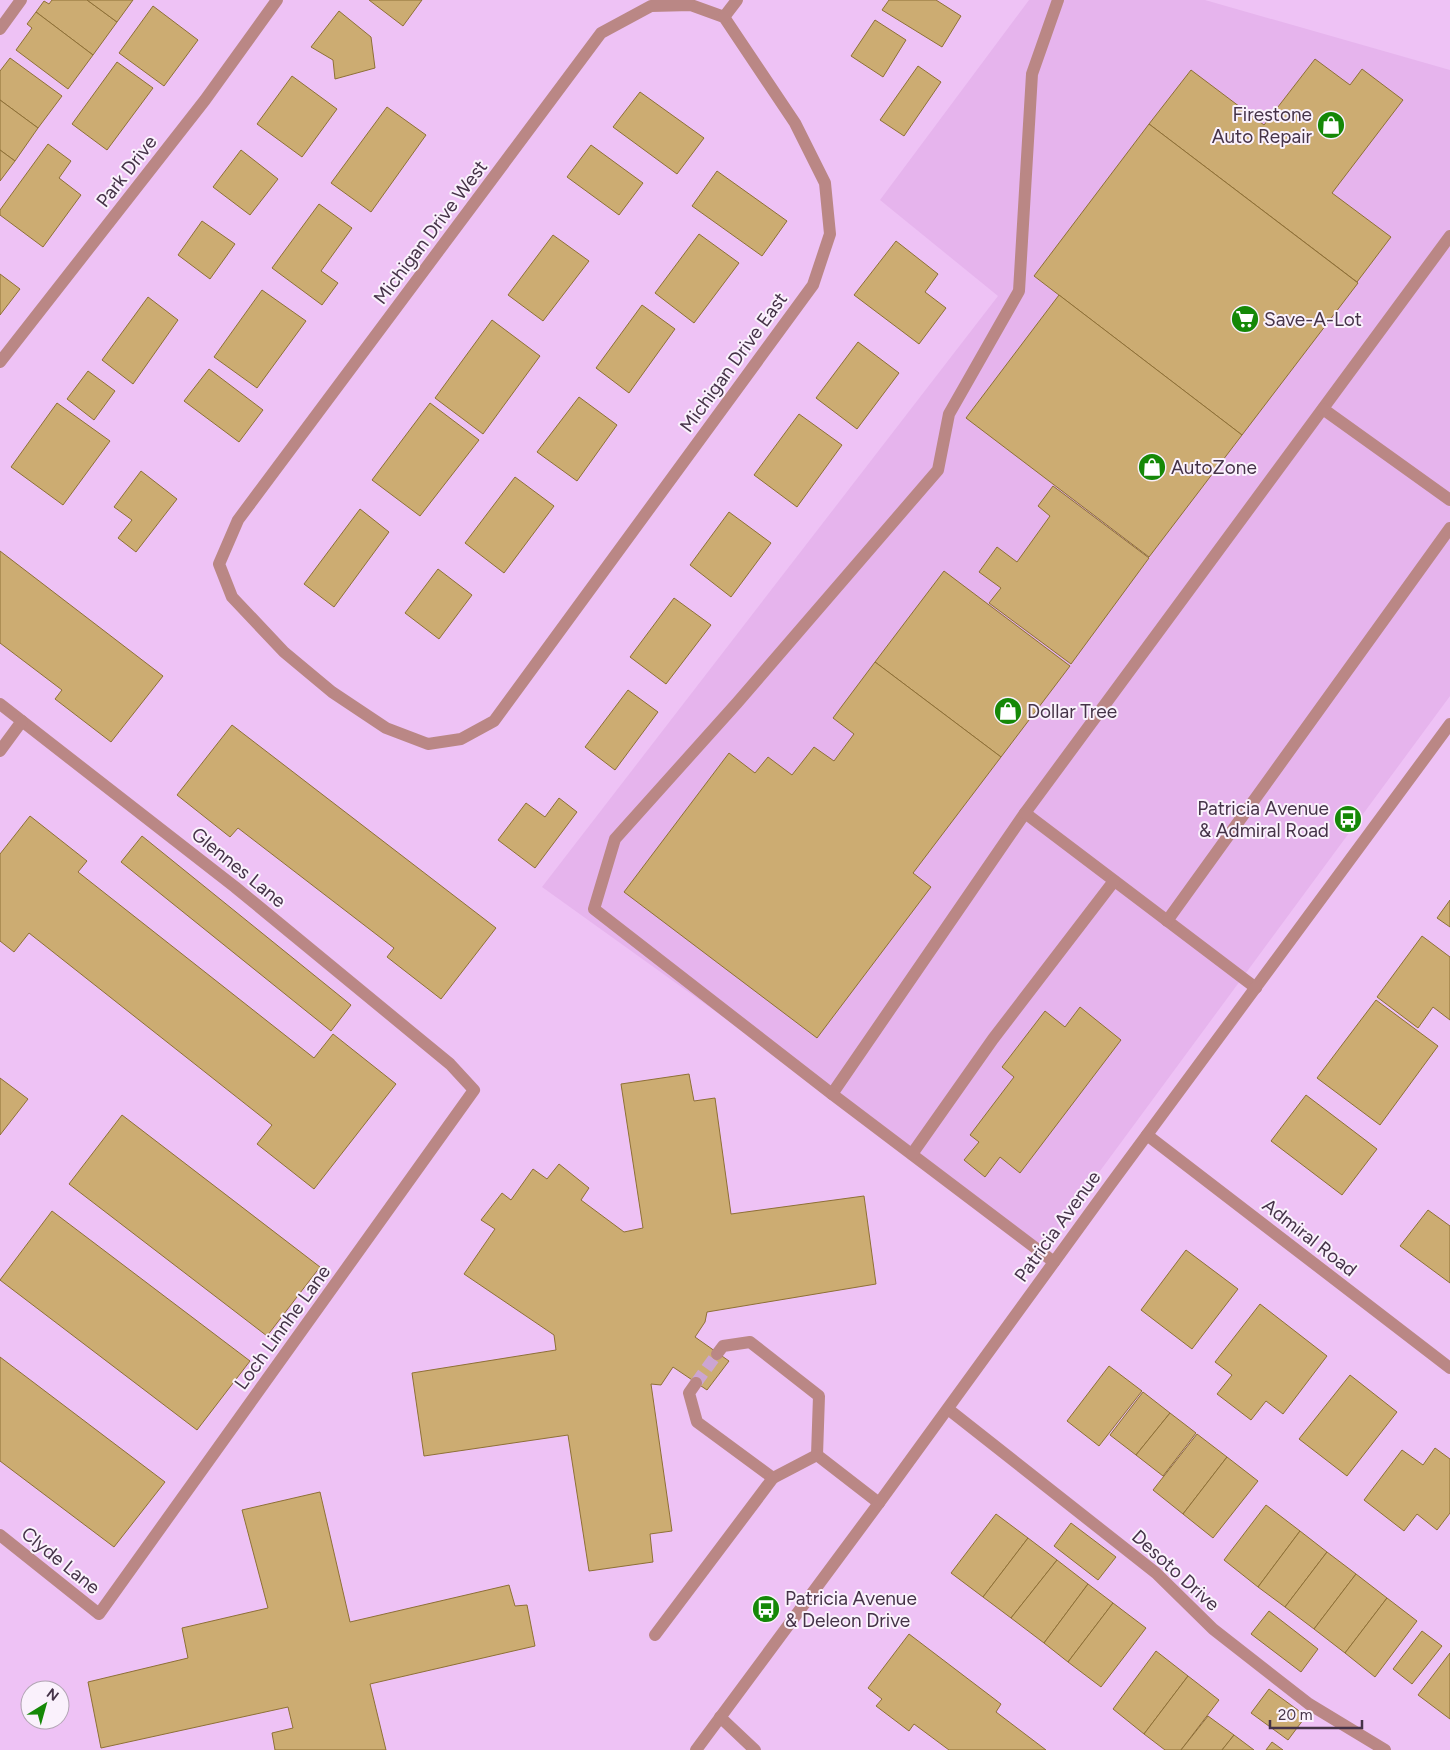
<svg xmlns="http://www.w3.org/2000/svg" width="1450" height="1750" font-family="Figtree,sans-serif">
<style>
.built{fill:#e6b4ed}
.building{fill:#ccac72;stroke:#8e7036}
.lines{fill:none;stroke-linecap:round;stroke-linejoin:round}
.minor-tunnel{stroke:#cca5d2;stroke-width:12;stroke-dasharray:12 6;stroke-linecap:butt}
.minor{stroke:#ba8785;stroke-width:12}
.labels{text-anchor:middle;stroke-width:4;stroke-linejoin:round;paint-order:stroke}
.poi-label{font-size:19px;fill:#453348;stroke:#faf1fc;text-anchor:start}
.street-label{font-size:19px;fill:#453348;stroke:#faf1fc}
</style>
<rect width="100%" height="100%" fill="#eec2f5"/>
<path class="built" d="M1029 0H1205L1450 70V696L1044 1247 542 887 998 296 880 200Z"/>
<g class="building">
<path d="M52 0H87L117 22 93 55 36 12 44 1 49 4Z"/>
<path d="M87 0H133L117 22Z"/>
<path d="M369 0H422L403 26Z"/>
<path d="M889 0H936L961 16 942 47 882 10Z"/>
<path d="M153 6 198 40 164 86 119 53Z"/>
<path d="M339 11 371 37 375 68 335 79 333 60 311 47Z"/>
<path d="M36 12 93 55 68 89 16 50 32 28 27 24Z"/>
<path d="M875 20 906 40 883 77 851 56Z"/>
<path d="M10 58 62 96 38 128 0 100V71Z"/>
<path d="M1315 59 1350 85 1362 69 1403 100 1332 193 1391 237 1357 282 1149 124 1191 70 1264 125Z"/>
<path d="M117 62 153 88 107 150 72 124Z"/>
<path d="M918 66 941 82 904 136 880 120Z"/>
<path d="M292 76 337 109 302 157 257 124Z"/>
<path d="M640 92 704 138 677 174 613 127Z"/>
<path d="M0 100 38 128 15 161 0 150Z"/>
<path d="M387 107 426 135 371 212 331 183Z"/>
<path d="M1149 124 1358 283 1242 435 1034 276Z"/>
<path d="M48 144 71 161 59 178 81 195 43 247 0 215V210Z"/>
<path d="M591 145 643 183 619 215 567 177Z"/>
<path d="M0 150 15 161 0 181Z"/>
<path d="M241 150 278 179 250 215 213 187Z"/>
<path d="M717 171 787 221 762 256 692 206Z"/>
<path d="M319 204 352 228 321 271 338 283 322 305 272 268Z"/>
<path d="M202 221 235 244 210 279 178 255Z"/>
<path d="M699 234 739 263 694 323 655 293Z"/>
<path d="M553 235 589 261 543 321 508 295Z"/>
<path d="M896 241 938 274 925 292 946 308 919 344 854 295Z"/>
<path d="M0 274 20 289 0 315Z"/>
<path d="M262 290 306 321 257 388 214 357Z"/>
<path d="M1059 295 1242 435 1149 557 966 418Z"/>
<path d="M148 297 178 320 133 384 102 360Z"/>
<path d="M642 305 675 329 629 393 596 368Z"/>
<path d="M492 320 540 356 483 434 435 398Z"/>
<path d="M858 342 899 373 857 429 816 398Z"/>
<path d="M209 369 263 410 239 442 184 401Z"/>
<path d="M88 371 115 391 94 420 67 399Z"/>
<path d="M579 397 617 425 577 481 537 452Z"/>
<path d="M57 403 110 441 63 505 11 467Z"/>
<path d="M430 403 479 440 420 516 372 480Z"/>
<path d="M799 414 842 445 797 507 754 475Z"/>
<path d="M141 471 177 499 136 552 118 538 132 520 114 507Z"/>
<path d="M515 477 554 506 504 573 465 543Z"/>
<path d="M1053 486 1149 558 1071 664 989 603 1001 588 979 572 997 547 1017 562 1050 516 1038 506Z"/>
<path d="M360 509 389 532 334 607 304 584Z"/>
<path d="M729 512 771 543 731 597 690 565Z"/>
<path d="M0 551 163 676 111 742 55 699 62 690 0 643Z"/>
<path d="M438 569 472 595 439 639 405 613Z"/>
<path d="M944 571 1070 666 1001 757 875 662Z"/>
<path d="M674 598 711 625 666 684 630 657Z"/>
<path d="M875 662 1001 757 913 873 931 887 817 1038 624 892 729 753 755 773 768 757 792 775 814 747 834 761 854 734 833 718Z"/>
<path d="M628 690 658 712 615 770 585 747Z"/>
<path d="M232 725 496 928 441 999 387 957 394 948 238 828 230 837 177 795Z"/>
<path d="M559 798 577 812 535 868 498 840 526 803 545 817Z"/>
<path d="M30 816 87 861 78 872 314 1058 333 1034 396 1084 314 1189 257 1144 272 1125 29 933 14 952 0 941V854Z"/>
<path d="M142 836 351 1005 331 1031 121 862Z"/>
<path d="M1450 900V927L1437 918Z"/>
<path d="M1422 936 1450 957V1020L1433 1007 1418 1028 1377 997Z"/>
<path d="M1376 1000 1438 1046 1380 1125 1317 1078Z"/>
<path d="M1080 1007 1121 1040 1020 1173 1000 1157 985 1177 964 1160 979 1142 970 1135 1014 1077 1002 1067 1045 1011 1065 1027Z"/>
<path d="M689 1074 694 1101 715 1098 731 1214 864 1196 876 1284 707 1312 705 1322 695 1337 729 1361 707 1390 673 1367 661 1385 651 1384 672 1531 650 1534 653 1562 589 1571 568 1435 424 1456 412 1373 556 1350 554 1335 464 1274 495 1229 481 1220 502 1193 511 1200 533 1169 547 1179 559 1164 589 1188 581 1200 624 1232 643 1228 621 1084Z"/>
<path d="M0 1078 28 1099 0 1135Z"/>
<path d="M1306 1095 1377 1149 1342 1195 1271 1141Z"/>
<path d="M122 1115 320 1267 267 1336 69 1184Z"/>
<path d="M1428 1210 1450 1226V1283L1400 1246Z"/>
<path d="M52 1211 250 1361 197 1430 0 1280Z"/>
<path d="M1186 1250 1238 1289 1192 1349 1141 1310Z"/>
<path d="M1260 1304 1327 1356 1283 1414 1266 1401 1251 1420 1217 1394 1232 1375 1215 1362Z"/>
<path d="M0 1357 165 1482 114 1547 0 1461Z"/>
<path d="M1109 1366 1142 1391 1099 1446 1067 1421Z"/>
<path d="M1350 1375 1397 1412 1347 1476 1299 1439Z"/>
<path d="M1143 1392 1170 1413 1136 1455 1110 1435Z"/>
<path d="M1170 1413 1196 1433 1163 1476 1136 1455Z"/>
<path d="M1197 1434 1227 1457 1183 1514 1153 1490Z"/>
<path d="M1435 1448 1450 1459V1513L1437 1530 1417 1514 1404 1531 1364 1500 1402 1450 1423 1465Z"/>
<path d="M1227 1457 1258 1481 1213 1538 1183 1514Z"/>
<path d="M320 1492 350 1622 509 1585 515 1606 527 1605 535 1646 370 1684 386 1750H275L272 1733 293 1728 288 1707 101 1748 88 1682 188 1658 182 1628 268 1608 242 1510Z"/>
<path d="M1266 1505 1300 1531 1258 1587 1224 1560Z"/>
<path d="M996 1514 1028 1538 983 1597 951 1573Z"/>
<path d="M1071 1523 1116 1557 1098 1580 1054 1546Z"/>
<path d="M1300 1531 1327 1552 1285 1607 1258 1587Z"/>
<path d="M1028 1538 1057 1560 1011 1618 983 1597Z"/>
<path d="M1327 1552 1356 1574 1314 1629 1285 1607Z"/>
<path d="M1057 1560 1088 1584 1044 1643 1011 1618Z"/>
<path d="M1356 1574 1387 1598 1345 1653 1314 1629Z"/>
<path d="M1088 1584 1113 1603 1068 1662 1044 1643Z"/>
<path d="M1387 1598 1417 1621 1375 1677 1345 1653Z"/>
<path d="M1113 1603 1146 1628 1101 1687 1068 1662Z"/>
<path d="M1269 1611 1318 1649 1301 1672 1251 1634Z"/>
<path d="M1422 1631 1442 1646 1412 1684 1393 1669Z"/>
<path d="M909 1634 1001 1704 996 1712 1046 1750H949L914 1724 909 1731 876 1706 882 1699 868 1688Z"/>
<path d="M1156 1651 1188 1676 1144 1734 1113 1709Z"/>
<path d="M1450 1653V1719L1418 1695Z"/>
<path d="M1188 1676 1219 1700 1181 1750H1165L1144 1734Z"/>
<path d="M1269 1689 1306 1716 1288 1740 1251 1713Z"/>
<path d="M1208 1716 1234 1735 1222 1750H1181Z"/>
<path d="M1234 1735 1254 1750H1222Z"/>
<path d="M1272 1742 1283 1750H1266Z"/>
</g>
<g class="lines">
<path class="minor-tunnel" d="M696 1383 717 1354"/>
<g class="minor">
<path d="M1058 0 1032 74 1019 291 949 414 938 470 737 703 615 839 594 909 832 1094 1025 813 1450 236"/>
<path d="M691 5 724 17 795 123 825 183 830 234 813 285 494 721 461 739 428 744 386 728 332 692 284 652 232 597 219 564 238 520 601 33 651 6Z"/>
<path d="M724 17 737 0"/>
<path d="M0 29 21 0"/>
<path d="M0 362 205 100 277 0"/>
<path d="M1323 409 1450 500"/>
<path d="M0 704 235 887 450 1064 474 1090 99 1614 0 1535"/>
<path d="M0 751 22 721"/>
<path d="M1025 813 1256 988"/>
<path d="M1167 921 1450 528"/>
<path d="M832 1094 1054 1262"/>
<path d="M1147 1135 1450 1368"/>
<path d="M912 1154 993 1039 1114 881"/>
<path d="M717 1354 723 1346 750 1342 819 1396 817 1455 879 1503"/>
<path d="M696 1383 689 1393 697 1422 773 1478 817 1455"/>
<path d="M948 1409 1156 1573 1213 1629 1309 1704 1385 1750"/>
<path d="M655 1635 773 1478"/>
<path d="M720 1717 755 1750"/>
<path d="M696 1750 879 1503 1110 1185 1450 724"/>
</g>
</g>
<defs>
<symbol id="shop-disc" viewBox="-11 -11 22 22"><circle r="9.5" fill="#158807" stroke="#faf1fc"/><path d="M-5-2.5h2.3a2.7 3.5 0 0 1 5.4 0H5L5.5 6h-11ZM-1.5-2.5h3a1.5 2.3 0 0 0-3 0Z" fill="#fff"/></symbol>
<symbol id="supermarket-disc" viewBox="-11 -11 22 22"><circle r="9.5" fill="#158807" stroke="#faf1fc"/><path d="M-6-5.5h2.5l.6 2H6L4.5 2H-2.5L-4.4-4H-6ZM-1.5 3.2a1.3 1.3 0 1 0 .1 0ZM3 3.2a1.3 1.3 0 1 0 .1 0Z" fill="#fff"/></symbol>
<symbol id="bus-disc" viewBox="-11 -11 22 22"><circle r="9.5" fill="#158807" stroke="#faf1fc"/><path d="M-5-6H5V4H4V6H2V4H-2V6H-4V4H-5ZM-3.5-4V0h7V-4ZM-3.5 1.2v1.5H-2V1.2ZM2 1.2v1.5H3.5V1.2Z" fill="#fff"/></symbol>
</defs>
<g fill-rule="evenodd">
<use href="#shop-disc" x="1315" y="109" width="32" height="32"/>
<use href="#supermarket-disc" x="1229" y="303" width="32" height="32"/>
<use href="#shop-disc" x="1136" y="451" width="32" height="32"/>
<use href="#shop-disc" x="992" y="695" width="32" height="32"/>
<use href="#bus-disc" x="1332" y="803" width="32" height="32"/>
<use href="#bus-disc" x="750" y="1593" width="32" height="32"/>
</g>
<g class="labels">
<g class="poi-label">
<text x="1312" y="121" text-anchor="end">Firestone<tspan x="1312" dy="22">Auto Repair</tspan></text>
<text x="1264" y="326">Save-A-Lot</text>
<text x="1171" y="474">AutoZone</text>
<text x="1027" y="718">Dollar Tree</text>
<text x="1329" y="815" text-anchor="end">Patricia Avenue<tspan x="1329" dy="22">&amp; Admiral Road</tspan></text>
<text x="785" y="1605">Patricia Avenue<tspan x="785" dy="22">&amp; Deleon Drive</tspan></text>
</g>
<g class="street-label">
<text transform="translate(126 171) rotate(-52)" y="7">Park Drive</text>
<text transform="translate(430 232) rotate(-53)" y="7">Michigan Drive West</text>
<text transform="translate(733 362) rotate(-54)" y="7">Michigan Drive East</text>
<text transform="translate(239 867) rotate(39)" y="7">Glennes Lane</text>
<text transform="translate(1057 1226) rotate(-54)" y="7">Patricia Avenue</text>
<text transform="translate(1310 1237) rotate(38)" y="7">Admiral Road</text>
<text transform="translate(282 1327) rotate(-54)" y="7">Loch Linnhe Lane</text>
<text transform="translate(61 1560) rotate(39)" y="7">Clyde Lane</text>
<text transform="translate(1176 1570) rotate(42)" y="7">Desoto Drive</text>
</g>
</g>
<g transform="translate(45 1705) rotate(37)"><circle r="24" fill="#faf1fc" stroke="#b2a5b4"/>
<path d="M0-4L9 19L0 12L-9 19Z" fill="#158807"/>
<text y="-8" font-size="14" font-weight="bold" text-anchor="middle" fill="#453348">N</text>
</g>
<path d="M1270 1720v8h92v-8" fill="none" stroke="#453348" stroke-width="2.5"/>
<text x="1278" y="1720" font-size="15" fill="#453348" stroke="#faf1fc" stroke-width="4" paint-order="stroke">20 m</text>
</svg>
